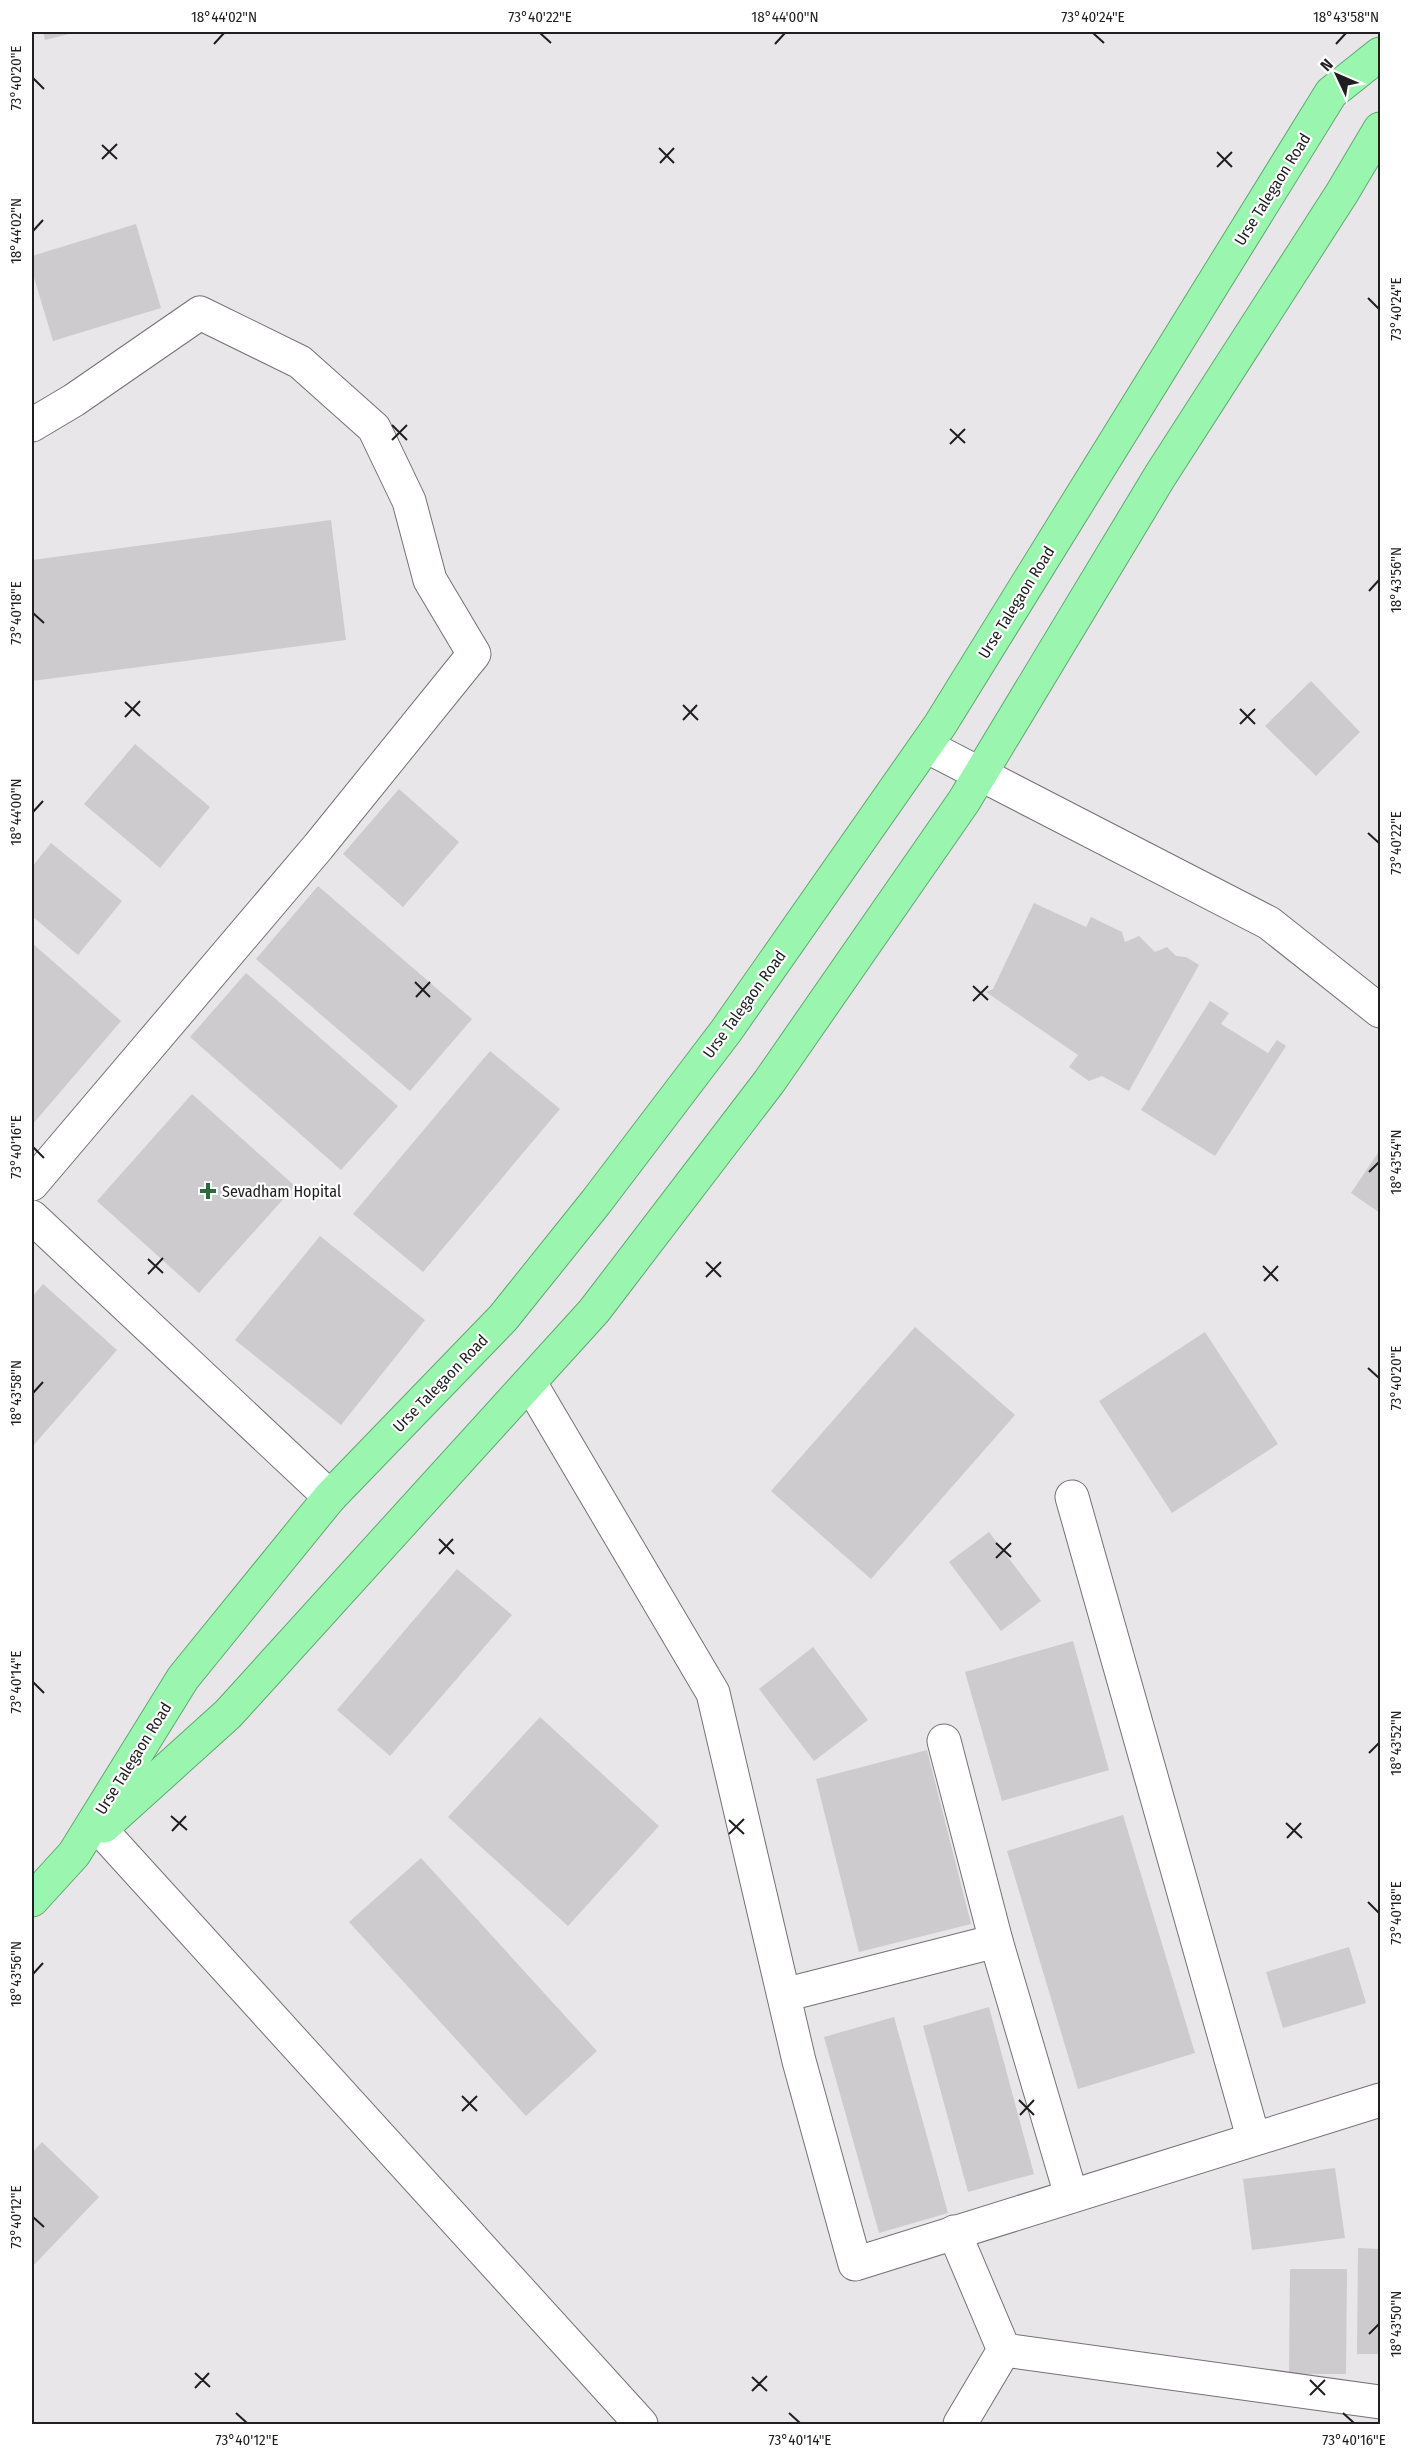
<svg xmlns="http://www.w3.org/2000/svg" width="1412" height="2456" font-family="'Fira Sans Condensed',sans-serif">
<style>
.building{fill:#cdcbce}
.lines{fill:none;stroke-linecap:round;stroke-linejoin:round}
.minor-casing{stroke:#737274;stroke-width:35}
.trunk-casing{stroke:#5ea970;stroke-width:35}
.minor{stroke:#fff;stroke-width:33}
.trunk{stroke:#9af6af;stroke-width:33}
.ticks{fill:none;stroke:#201f20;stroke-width:2}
.poi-dot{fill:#276e3b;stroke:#fff;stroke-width:2}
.labels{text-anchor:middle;stroke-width:4.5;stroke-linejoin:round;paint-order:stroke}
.street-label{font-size:16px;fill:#201f20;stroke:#fff}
.poi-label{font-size:16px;fill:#201f20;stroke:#fff;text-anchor:start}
.neatline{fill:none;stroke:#201f20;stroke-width:2}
.ticks-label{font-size:15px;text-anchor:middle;fill:#201f20}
</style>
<rect width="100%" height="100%" fill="#e8e6e9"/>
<g class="building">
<path d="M43 32H77L45 40Z"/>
<path d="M136 224 161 308 53 341 32 271V256Z"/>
<path d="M331 520 346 640 32 681V560Z"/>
<path d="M1311 681 1360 732 1316 776 1265 726Z"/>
<path d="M135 744 210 807 160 868 84 804Z"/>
<path d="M399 789 459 842 403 907 343 854Z"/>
<path d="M51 843 122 901 78 955 32 916V867Z"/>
<path d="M318 886 472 1019 410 1091 256 959Z"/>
<path d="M1034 903 1086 927 1091 917 1122 932 1125 942 1139 936 1155 952 1167 947 1176 956 1186 957 1199 965 1129 1091 1102 1076 1089 1081 1069 1067 1078 1055 986 992 993 989Z"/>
<path d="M32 943 121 1021 32 1125Z"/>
<path d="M246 973 398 1106 341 1170 190 1037Z"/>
<path d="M1210 1001 1229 1013 1221 1024 1268 1053 1277 1040 1286 1046 1215 1156 1141 1110Z"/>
<path d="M490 1051 560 1109 423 1272 353 1214Z"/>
<path d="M192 1094 295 1186 199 1293 97 1201Z"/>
<path d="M1380 1150V1213L1351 1193Z"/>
<path d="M320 1236 425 1320 341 1425 235 1340Z"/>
<path d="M43 1284 117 1350 32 1447V1297Z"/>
<path d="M915 1327 1015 1415 871 1579 771 1491Z"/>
<path d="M1205 1332 1278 1444 1172 1513 1099 1401Z"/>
<path d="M989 1532 1041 1601 1001 1631 949 1562Z"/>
<path d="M457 1569 512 1615 390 1756 337 1710Z"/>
<path d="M1073 1641 1109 1770 1002 1801 965 1672Z"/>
<path d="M813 1647 868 1720 814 1761 759 1689Z"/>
<path d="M540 1717 659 1826 568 1926 448 1817Z"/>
<path d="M927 1750 971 1924 859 1952 816 1779Z"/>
<path d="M1123 1815 1195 2053 1078 2089 1007 1851Z"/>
<path d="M421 1858 597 2051 526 2116 349 1922Z"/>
<path d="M1349 1947 1366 2003 1283 2028 1266 1972Z"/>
<path d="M989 2007 1034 2174 968 2192 923 2026Z"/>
<path d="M894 2017 948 2213 879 2233 824 2037Z"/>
<path d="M42 2142 99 2197 32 2267V2153Z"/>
<path d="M1335 2168 1345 2238 1252 2250 1243 2179Z"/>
<path d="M1358 2248 1380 2249V2354H1357Z"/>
<path d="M1290 2269H1347L1346 2374H1289Z"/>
</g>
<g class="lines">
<defs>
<g id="minor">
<path d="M32 425 74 400 200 313 300 362 374 428 409 501 430 580 474 654 318 847 32 1184"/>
<path d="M926 746 1269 923 1380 1011"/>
<path d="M32 1217 330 1497"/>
<path d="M530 1383 713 1693 799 2061 855 2264 1380 2100"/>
<path d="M1072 1497 1253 2137"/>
<path d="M944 1741 996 1941"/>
<path d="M100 1829 641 2424"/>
<path d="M784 1995 996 1941 1071 2195"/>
<path d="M954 2232 1004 2350 1380 2402"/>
<path d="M960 2424 1004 2350"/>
</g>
<g id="trunk">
<path d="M104 1826 228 1714 594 1311 769 1082 964 801 1160 476 1342 193 1380 129"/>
<path d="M32 1900 74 1854 183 1678 330 1497 503 1318 596 1202 726 1031 940 725 1331 93 1380 54"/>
</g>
</defs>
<use href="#minor" class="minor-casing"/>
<use href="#trunk" class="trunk-casing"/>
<use href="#minor" class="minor"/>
<use href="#trunk" class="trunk"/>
</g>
<path class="ticks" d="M540 33 551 43M1093 33 1104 43M214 44 224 33M775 44 785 33M1336 44 1346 33M33 78 44 89M102 145 117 159M659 148 674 163M1217 152 1232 167M102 159 117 144M660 163 674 148M1217 167 1232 152M33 231 43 220M1368 298 1379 309M392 425 407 440M950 429 965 443M392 440 407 425M950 444 965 429M1369 591 1379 580M33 613 44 623M125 702 140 716M683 705 698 720M1240 709 1255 724M125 717 140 701M683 720 697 705M1240 724 1255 709M33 812 43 801M1368 833 1379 843M415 982 430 997M973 986 988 1000M416 997 430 982M973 1001 988 986M33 1147 44 1158M1369 1172 1379 1162M148 1259 163 1273M706 1262 721 1277M1263 1266 1278 1281M148 1274 163 1258M706 1277 721 1262M1264 1281 1278 1266M1368 1368 1379 1378M33 1393 43 1382M439 1539 454 1554M996 1543 1011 1557M439 1554 453 1539M996 1558 1011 1543M33 1682 44 1693M1369 1753 1379 1743M171 1816 187 1830M729 1820 744 1834M1286 1823 1302 1838M172 1831 186 1816M729 1834 744 1819M1287 1838 1301 1823M1368 1902 1379 1913M33 1974 43 1963M462 2096 477 2111M1019 2100 1034 2115M462 2111 477 2096M1020 2115 1034 2100M33 2217 44 2227M1369 2334 1379 2324M195 2373 210 2387M752 2377 767 2391M1310 2380 1325 2395M195 2388 209 2373M752 2391 767 2376M1310 2395 1325 2380M236 2413 247 2423M789 2413 800 2423M1343 2413 1354 2423"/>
<path class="poi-dot" d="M205 1182h6v6h6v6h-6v6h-6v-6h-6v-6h6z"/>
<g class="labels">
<g class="street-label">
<text transform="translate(1272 189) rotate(-58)" y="6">Urse Talegaon Road</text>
<text transform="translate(1016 602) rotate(-58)" y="6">Urse Talegaon Road</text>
<text transform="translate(744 1004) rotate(-54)" y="6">Urse Talegaon Road</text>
<text transform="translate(440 1383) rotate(-46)" y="6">Urse Talegaon Road</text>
<text transform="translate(133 1758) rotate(-58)" y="6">Urse Talegaon Road</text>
</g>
<g class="poi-label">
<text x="222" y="1197">Sevadham Hopital</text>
</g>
</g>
<rect width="1412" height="2456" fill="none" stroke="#ffffff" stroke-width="66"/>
<g transform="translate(1337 75) rotate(314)" stroke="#ffffff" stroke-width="4.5" paint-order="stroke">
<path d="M0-4.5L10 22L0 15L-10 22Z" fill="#201f20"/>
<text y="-9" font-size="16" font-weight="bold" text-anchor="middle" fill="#201f20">N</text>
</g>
<rect x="33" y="33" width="1346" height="2390" class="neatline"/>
<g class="ticks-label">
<text x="224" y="22">18°44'02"N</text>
<text x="540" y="22">73°40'22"E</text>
<text x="785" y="22">18°44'00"N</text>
<text x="1093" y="22">73°40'24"E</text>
<text x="1346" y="22">18°43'58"N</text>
<text transform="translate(16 78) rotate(-90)" y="5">73°40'20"E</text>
<text transform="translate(16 231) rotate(-90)" y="5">18°44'02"N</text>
<text transform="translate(1396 309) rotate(-90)" y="5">73°40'24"E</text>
<text transform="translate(1396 580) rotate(-90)" y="5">18°43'56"N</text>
<text transform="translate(16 613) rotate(-90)" y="5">73°40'18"E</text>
<text transform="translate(16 812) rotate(-90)" y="5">18°44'00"N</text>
<text transform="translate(1396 843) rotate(-90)" y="5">73°40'22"E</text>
<text transform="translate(16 1147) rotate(-90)" y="5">73°40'16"E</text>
<text transform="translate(1396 1162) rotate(-90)" y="5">18°43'54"N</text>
<text transform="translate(1396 1378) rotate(-90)" y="5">73°40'20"E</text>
<text transform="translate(16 1393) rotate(-90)" y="5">18°43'58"N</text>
<text transform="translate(16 1682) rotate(-90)" y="5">73°40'14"E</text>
<text transform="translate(1396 1743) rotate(-90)" y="5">18°43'52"N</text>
<text transform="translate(1396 1913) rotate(-90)" y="5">73°40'18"E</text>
<text transform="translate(16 1974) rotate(-90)" y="5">18°43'56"N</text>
<text transform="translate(16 2217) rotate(-90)" y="5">73°40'12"E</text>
<text transform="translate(1396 2324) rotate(-90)" y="5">18°43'50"N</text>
<text x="247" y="2445">73°40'12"E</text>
<text x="800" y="2445">73°40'14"E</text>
<text x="1354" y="2445">73°40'16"E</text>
</g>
</svg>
